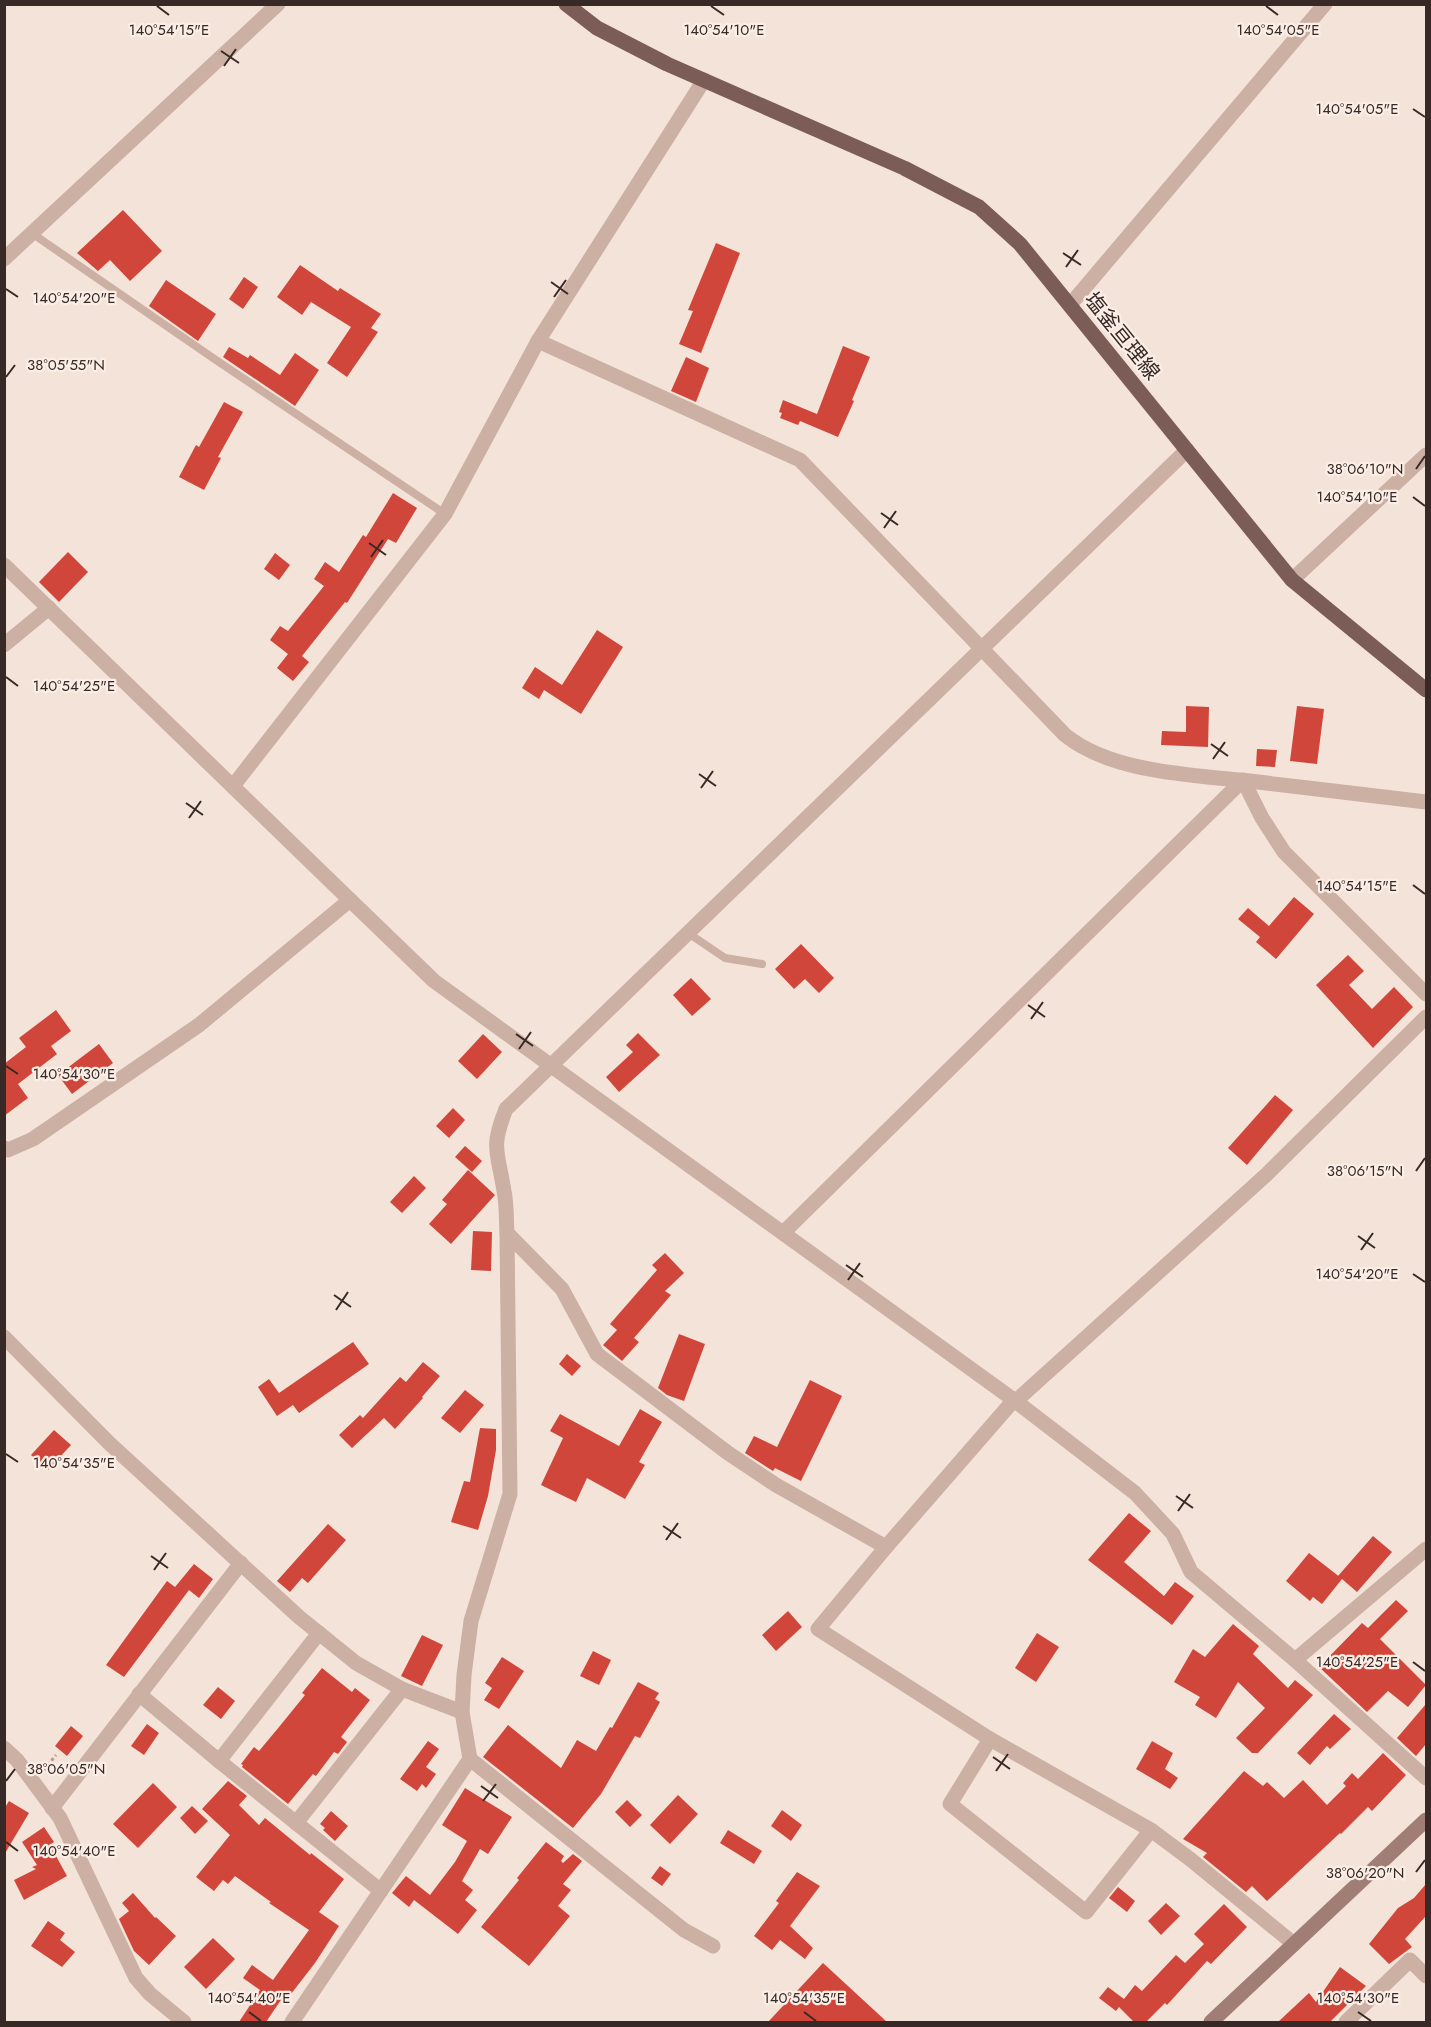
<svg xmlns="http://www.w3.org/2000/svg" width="1431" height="2027" font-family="Jost,'Noto Sans JP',sans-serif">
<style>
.building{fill:#d1463a}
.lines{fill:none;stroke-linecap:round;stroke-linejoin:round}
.path{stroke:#b9998e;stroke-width:3;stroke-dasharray:3 3;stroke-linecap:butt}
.service{stroke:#cdb0a4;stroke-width:8}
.minor{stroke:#cdb0a4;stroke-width:15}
.secondary{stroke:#a17e75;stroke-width:15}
.primary{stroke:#7b5c56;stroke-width:15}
.ticks{fill:none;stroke:#372926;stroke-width:2}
.labels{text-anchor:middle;stroke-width:4.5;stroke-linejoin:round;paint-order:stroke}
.street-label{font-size:21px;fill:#372926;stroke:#fbeee6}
.ticks-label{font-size:15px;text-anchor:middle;fill:#372926;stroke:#fbeee6;stroke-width:4.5;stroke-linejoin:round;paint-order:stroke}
</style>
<rect width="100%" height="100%" fill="#f4e3d9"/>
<g class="building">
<path d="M123 210 162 251 130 281 110 260 98 271 77 253Z"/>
<path d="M716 243 740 253 701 353 679 344 693 311 688 310Z"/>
<path d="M300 265 338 291 340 288 381 314 371 328 378 332 347 377 327 363 351 327 311 302 302 315 277 297Z"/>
<path d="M244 277 258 287 243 309 229 299Z"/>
<path d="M166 280 216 314 198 341 149 306Z"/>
<path d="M843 346 870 357 852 400 854 401 838 437 800 421 798 425 780 418 782 413 779 412 783 400 817 414Z"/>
<path d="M229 347 248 358 250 355 280 375 295 353 319 370 295 406 223 357Z"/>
<path d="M686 357 709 368 696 402 671 391Z"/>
<path d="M224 402 243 412 218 457 221 458 204 490 179 477 196 445 199 447Z"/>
<path d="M393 493 417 508 396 543 388 539 347 603 345 602 302 656 309 662 293 681 277 668 288 654 270 640 280 626 288 631 324 586 314 579 325 562 339 572 363 535 366 537Z"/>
<path d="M68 552 88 572 59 602 39 582Z"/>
<path d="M275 553 290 565 279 580 264 569Z"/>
<path d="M597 630 623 647 581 714 544 690 539 699 522 688 535 667 562 685Z"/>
<path d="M1186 706 1209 707 1208 747 1161 745 1162 731 1186 732Z"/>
<path d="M1297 706 1324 709 1317 764 1290 761Z"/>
<path d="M1257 749 1277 750 1275 767 1256 766Z"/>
<path d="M1294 897 1314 914 1276 959 1256 942 1260 937 1238 919 1248 908 1269 926Z"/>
<path d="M801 944 834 978 819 993 805 979 794 989 775 969Z"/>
<path d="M1348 955 1364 971 1349 985 1372 1009 1394 987 1413 1007 1373 1048 1316 985Z"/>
<path d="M691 978 711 999 692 1016 673 995Z"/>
<path d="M56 1010 71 1031 51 1046 57 1054 18 1084 28 1098 4 1116V1064L26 1047 19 1038Z"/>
<path d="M638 1033 660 1055 619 1092 606 1077 633 1052 626 1045Z"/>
<path d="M483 1034 502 1052 477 1079 458 1061Z"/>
<path d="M99 1044 113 1063 72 1094 58 1075Z"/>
<path d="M1275 1095 1293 1110 1247 1165 1228 1148Z"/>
<path d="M453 1108 465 1120 449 1138 436 1126Z"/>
<path d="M465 1146 482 1161 472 1172 455 1157Z"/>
<path d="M468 1170 495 1195 451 1244 429 1224 447 1204 442 1200Z"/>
<path d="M414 1176 426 1188 402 1213 390 1202Z"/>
<path d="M473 1231 492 1232 491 1271 471 1270Z"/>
<path d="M665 1253 684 1273 665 1291 671 1295 634 1338 639 1342 622 1361 603 1345 617 1330 610 1324 657 1270 652 1265Z"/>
<path d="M679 1334 705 1344 684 1401 667 1395 658 1388Z"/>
<path d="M353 1342 369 1364 299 1413 293 1405 277 1416 258 1387 269 1379 279 1393Z"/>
<path d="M567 1354 581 1366 572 1376 559 1364Z"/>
<path d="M423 1362 440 1376 422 1397 423 1398 395 1429 384 1418 352 1448 339 1435 360 1415 363 1418 400 1377 406 1382Z"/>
<path d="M810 1380 842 1396 801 1481 775 1468 773 1471 745 1453 754 1436 777 1447Z"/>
<path d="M465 1390 484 1405 460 1433 441 1418Z"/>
<path d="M640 1409 662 1422 639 1462 645 1465 625 1499 587 1478 576 1502 541 1485 563 1438 550 1431 560 1414 619 1446Z"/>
<path d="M480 1428 496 1429V1450L488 1496 478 1530 451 1522 464 1481 470 1482Z"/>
<path d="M54 1430 71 1445 48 1470 31 1455Z"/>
<path d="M1129 1513 1151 1531 1124 1562 1164 1596 1175 1582 1194 1596 1172 1625 1088 1560Z"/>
<path d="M328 1524 346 1540 308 1583 302 1578 290 1592 277 1581Z"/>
<path d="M1373 1536 1392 1552 1357 1592 1342 1579 1322 1604 1313 1597 1310 1601 1286 1581 1309 1553 1341 1578 1338 1576Z"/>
<path d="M194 1564 213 1579 199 1598 189 1590 124 1677 106 1665 167 1581 175 1587Z"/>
<path d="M1396 1600 1408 1611 1380 1639 1426 1685 1408 1707 1388 1691 1367 1712 1319 1667 1362 1623 1368 1628Z"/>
<path d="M788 1611 802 1627 776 1651 762 1635Z"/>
<path d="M1233 1624 1259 1646 1253 1654 1288 1688 1295 1680 1313 1695 1258 1753H1252L1236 1738 1265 1708 1238 1682 1216 1718 1195 1705 1200 1697 1174 1682 1193 1649 1205 1657Z"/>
<path d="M1037 1633 1059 1647 1036 1682 1015 1668Z"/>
<path d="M422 1635 443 1645 422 1686 401 1676Z"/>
<path d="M593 1651 611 1660 599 1685 580 1676Z"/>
<path d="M502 1657 524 1671 499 1709 484 1700 492 1688 485 1683Z"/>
<path d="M322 1668 352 1692 355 1688 370 1700 341 1737 347 1742 338 1754 334 1752 316 1776 313 1774 288 1804 242 1767 243 1765 241 1764 254 1747 259 1751 279 1727 305 1695 302 1693Z"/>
<path d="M638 1682 659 1693 655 1699 660 1702 640 1738 635 1736 601 1794 573 1828 483 1757 508 1725 561 1768 577 1740 596 1751 610 1727 612 1728Z"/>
<path d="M218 1687 235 1701 221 1719 203 1705Z"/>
<path d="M1426 1704V1744L1416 1756 1397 1738Z"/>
<path d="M1334 1714 1351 1729 1330 1749 1327 1746 1310 1765 1297 1753Z"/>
<path d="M147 1724 159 1733 144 1755 131 1746Z"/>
<path d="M71 1726 83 1736 67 1756 55 1746Z"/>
<path d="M428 1741 439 1749 426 1767 436 1774 426 1788 422 1784 417 1791 400 1779Z"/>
<path d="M1152 1741 1173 1753 1165 1769 1178 1778 1170 1789 1136 1769Z"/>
<path d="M1383 1753 1406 1775 1372 1811 1368 1807 1341 1834 1340 1833 1267 1901 1252 1886 1246 1892 1203 1857 1207 1853 1183 1839 1244 1771 1263 1786 1267 1782 1284 1798 1303 1780 1327 1805 1346 1786 1343 1783 1352 1773 1358 1779Z"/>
<path d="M228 1781 247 1796 239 1805 259 1825 265 1818 310 1855 311 1853 344 1879 319 1912 339 1926 315 1963 291 1994 287 1991 266 2022H239L260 1990 243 1978 252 1965 273 1980 309 1930 269 1903 271 1902 235 1876 228 1884 223 1880 214 1891 196 1877 230 1835 202 1809Z"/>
<path d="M153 1783 177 1807 138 1848 113 1824Z"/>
<path d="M465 1788 512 1817 488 1854 480 1849 462 1881 473 1890 465 1900 477 1910 458 1934 414 1900 409 1907 392 1893 406 1876 430 1895 455 1862 467 1841 442 1825Z"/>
<path d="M678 1795 698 1814 670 1844 650 1825Z"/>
<path d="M627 1800 642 1815 630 1827 615 1812Z"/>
<path d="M9 1801 29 1813 4 1855V1809Z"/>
<path d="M192 1806 208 1821 195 1834 180 1818Z"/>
<path d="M782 1810 802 1825 791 1841 771 1826Z"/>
<path d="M331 1811 348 1826 335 1841 323 1830 325 1828 320 1824Z"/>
<path d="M44 1827 54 1842 50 1845 67 1876 24 1900 14 1880 36 1869 32 1867 37 1865 22 1842Z"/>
<path d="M728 1830 762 1851 754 1864 720 1843Z"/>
<path d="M546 1842 564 1856 561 1861 563 1863 573 1854 582 1861 563 1884 571 1890 558 1906 570 1916 529 1966 481 1927 519 1880 517 1878Z"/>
<path d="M660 1866 671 1874 662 1886 651 1878Z"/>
<path d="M797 1872 820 1886 790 1926 813 1948 805 1959 780 1940 772 1950 754 1936 779 1903 776 1901Z"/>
<path d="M1426 1884V1916L1405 1939 1412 1947 1389 1964 1369 1944 1398 1908 1414 1898Z"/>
<path d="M1118 1887 1135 1901 1127 1912 1109 1898Z"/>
<path d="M133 1893 155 1918 156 1917 176 1936 149 1965 134 1951 119 1919 129 1911 122 1903Z"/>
<path d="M1166 1903 1180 1916 1161 1935 1148 1921Z"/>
<path d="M1224 1904 1247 1927 1211 1964 1207 1961 1167 2005 1165 2003 1146 2022H1134L1119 2007 1116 2011 1099 1998 1108 1987 1124 1999 1135 1985 1142 1991 1176 1955 1185 1963 1204 1944 1194 1934Z"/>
<path d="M48 1921 65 1933 60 1940 75 1952 62 1967 31 1946Z"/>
<path d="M213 1938 235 1959 206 1989 184 1967Z"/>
<path d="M823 1963 887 2022H768Z"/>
<path d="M1340 1967 1366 1986 1330 2022H1278L1309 1993 1316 2002Z"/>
</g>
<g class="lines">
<path class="path" d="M44 1770 56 1755"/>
<g class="service">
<path d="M33 234 213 358 445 514"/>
<path d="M688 933 725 958 762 964"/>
</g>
<g class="minor">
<path d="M4 259 278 4"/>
<path d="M1070 305 1325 4"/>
<path d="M538 341 800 460 1065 735C1113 774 1198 775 1258 782 1314 789 1370 795 1426 802"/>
<path d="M4 565 350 900"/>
<path d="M1292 580 1426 455"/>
<path d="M4 645 49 608"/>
<path d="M233 786 445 514 538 341 704 80"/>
<path d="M4 1148 8 1150 33 1139 199 1025 350 900 434 981 1014 1400 1135 1493 1173 1534 1191 1572 1295 1660 1426 1778"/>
<path d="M784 1232 1243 780 1262 818 1284 852 1426 994"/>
<path d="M507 1233 562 1289 597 1354 728 1453 776 1485 886 1547"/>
<path d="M4 1337 109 1443 299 1617 356 1663 402 1689 462 1712"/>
<path d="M1295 1660 1426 1549"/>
<path d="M139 1694 219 1761 381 1891"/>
<path d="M990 1739 950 1804 1086 1912 1151 1830"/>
<path d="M4 1748 17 1760 60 1818 136 1978 150 1994 184 2022"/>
<path d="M219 1761 319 1633"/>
<path d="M52 1808 241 1563"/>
<path d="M296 1823 402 1689"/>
<path d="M1294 1944 1190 1859 1151 1830 990 1739 818 1629 886 1547 1014 1400 1018 1399 1266 1175 1426 1017"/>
<path d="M713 1946 684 1930 470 1759 462 1712 464 1675 471 1621 510 1494 507 1233C506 1219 507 1205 504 1191 498 1152 490 1148 506 1109L1187 450"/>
<path d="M292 2022 470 1759"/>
<path d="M1346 2022 1410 1960 1426 1976"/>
</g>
<path class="secondary" d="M1211 2022 1426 1820"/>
<path class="primary" d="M566 4 597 28 667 64 904 168 979 207 1020 244 1292 580 1426 690"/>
</g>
<path class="ticks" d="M157 6 169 15M711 6 724 15M1266 6 1278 15M221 51 239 63M224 66 236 49M1413 109 1425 117M1063 253 1081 265M1066 267 1078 250M551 282 568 294M6 289 18 297M554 297 566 280M6 377 15 365M1416 469 1425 456M1413 497 1425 506M881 513 898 525M884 528 896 511M369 543 386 555M371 557 383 540M6 677 18 686M1211 744 1228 756M1213 759 1225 742M699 774 716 786M701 788 713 771M186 803 203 815M189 818 201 801M1413 885 1425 894M1028 1005 1045 1017M1031 1019 1043 1002M516 1034 533 1046M519 1049 531 1032M6 1066 18 1074M1416 1171 1425 1158M1358 1236 1375 1248M1361 1250 1373 1233M846 1265 863 1277M1413 1274 1425 1282M848 1280 860 1263M334 1295 351 1307M336 1310 348 1292M6 1454 18 1462M1176 1496 1193 1508M1178 1511 1190 1494M663 1526 681 1538M666 1540 678 1523M151 1556 168 1568M154 1570 166 1553M1413 1662 1425 1671M993 1757 1010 1769M996 1771 1008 1754M6 1781 15 1769M481 1786 498 1798M483 1801 496 1784M6 1842 18 1851M1416 1872 1425 1860M249 2012 261 2021M804 2012 816 2021M1358 2012 1371 2021"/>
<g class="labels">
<g class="street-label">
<text transform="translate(1122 336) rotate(51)" y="7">塩釜亘理線</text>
</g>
</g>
<g class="ticks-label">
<text x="169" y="35">140°54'15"E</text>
<text x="724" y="35">140°54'10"E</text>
<text x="1278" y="35">140°54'05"E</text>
<text x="1357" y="114">140°54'05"E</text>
<text x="74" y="303">140°54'20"E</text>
<text x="66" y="370">38°05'55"N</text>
<text x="1365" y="474">38°06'10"N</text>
<text x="1357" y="502">140°54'10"E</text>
<text x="74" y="691">140°54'25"E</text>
<text x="1357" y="891">140°54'15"E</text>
<text x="74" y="1079">140°54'30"E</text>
<text x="1365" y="1176">38°06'15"N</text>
<text x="1357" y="1279">140°54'20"E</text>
<text x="74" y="1468">140°54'35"E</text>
<text x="1357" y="1667">140°54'25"E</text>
<text x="66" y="1774">38°06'05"N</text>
<text x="74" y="1856">140°54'40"E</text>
<text x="1365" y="1878">38°06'20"N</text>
<text x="249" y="2003">140°54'40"E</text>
<text x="804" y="2003">140°54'35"E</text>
<text x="1358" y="2003">140°54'30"E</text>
</g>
<rect width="1431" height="2027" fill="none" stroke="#372926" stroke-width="12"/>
</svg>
